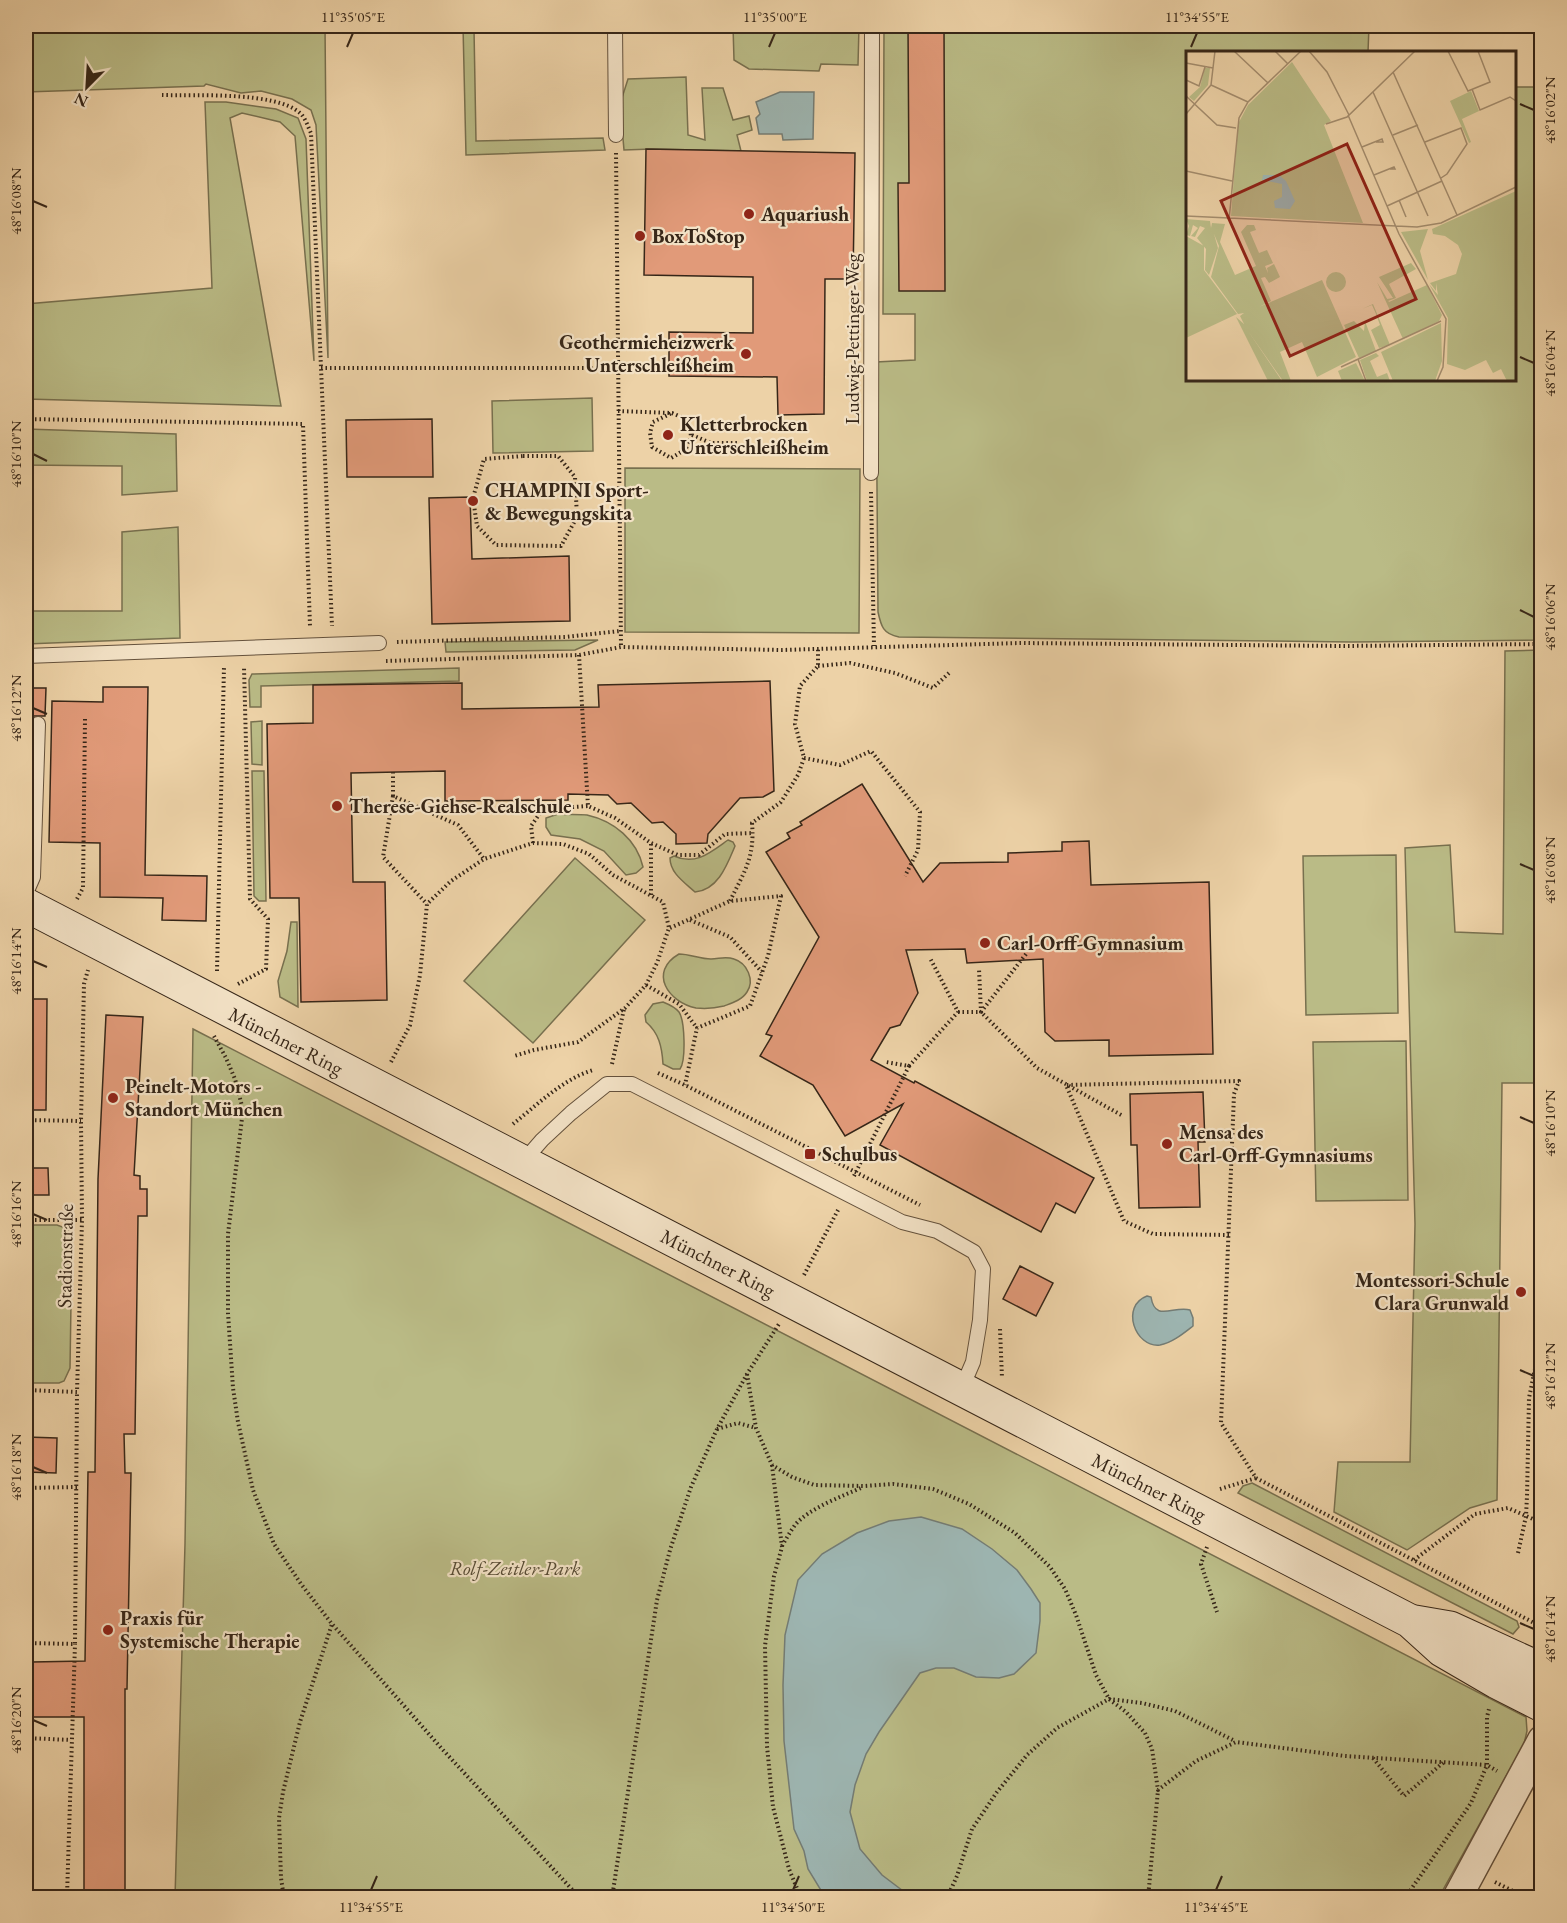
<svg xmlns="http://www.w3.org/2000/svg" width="1567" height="1923" font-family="'EB Garamond',serif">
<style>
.green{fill:#babb86;stroke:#78704f;stroke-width:1.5}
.water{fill:#9db5b1;stroke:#747c74;stroke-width:1.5}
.building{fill:#e19a79;stroke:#362618;stroke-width:1.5}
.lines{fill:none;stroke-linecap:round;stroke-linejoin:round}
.lane-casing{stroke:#64513c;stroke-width:16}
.street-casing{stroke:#64513c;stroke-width:31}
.secondary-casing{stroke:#362618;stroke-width:35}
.path{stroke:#362618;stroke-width:4;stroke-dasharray:1.5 3;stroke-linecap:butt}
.lane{stroke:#f3e2c6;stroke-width:14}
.street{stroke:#f3e2c6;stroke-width:28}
.secondary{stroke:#f3e2c6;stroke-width:33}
.ticks{fill:none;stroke:#362618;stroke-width:2}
.poi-dot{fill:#8f2418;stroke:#f3e2c6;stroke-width:2}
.labels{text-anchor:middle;stroke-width:4.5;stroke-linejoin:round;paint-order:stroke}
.poi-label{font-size:20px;font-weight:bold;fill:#362618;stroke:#f3e2c6;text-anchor:start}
.street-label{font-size:20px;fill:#362618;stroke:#f3e2c6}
.park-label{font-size:20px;font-style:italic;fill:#574b34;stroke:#f3e2c6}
.inset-road{fill:none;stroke:#a48d6e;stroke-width:1.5}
.view{fill:#8f2418;fill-opacity:0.15;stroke:#8f2418;stroke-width:3}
.inset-edge{fill:none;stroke:#362618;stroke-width:3}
.neatline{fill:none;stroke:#362618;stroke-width:2}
.ticks-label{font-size:15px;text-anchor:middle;fill:#362618}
</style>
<rect width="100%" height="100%" fill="#edd2a7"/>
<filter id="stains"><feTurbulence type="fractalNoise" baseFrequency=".00333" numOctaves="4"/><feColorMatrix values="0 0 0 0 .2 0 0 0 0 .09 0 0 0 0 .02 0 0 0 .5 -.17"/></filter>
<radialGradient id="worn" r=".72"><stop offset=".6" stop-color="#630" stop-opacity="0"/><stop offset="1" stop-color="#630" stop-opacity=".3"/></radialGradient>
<g class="green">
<path d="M26 26H325L328 358 316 125 311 110 292 99 261 91 241 93 206 84 204 86 26 92Z"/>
<path d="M463 26H478L474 29 476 141 603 138 605 150 466 155Z"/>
<path d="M733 26H859L858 65 821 64 819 71 749 69 734 60Z"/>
<path d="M884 26H1369L1368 52H1188V380H1514L1515 87H1541V640L1352 642 899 637C883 634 881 626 878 612L876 362 915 360V314H883Z"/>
<path d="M686 77 688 135 705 140 702 88H723L733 120 749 116 752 130 737 135 741 151 652 149 624 150 620 104 628 79Z"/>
<path d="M205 102H226L276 109 298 118 306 139 314 361 295 136 280 122 242 113 230 118 281 406 26 399V304L212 288Z"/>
<path d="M592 398 593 451 493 453 492 401Z"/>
<path d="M26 429 176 434 177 491 122 495V466L26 465Z"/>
<path d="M625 468 860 469 859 633 625 632Z"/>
<path d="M178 527 180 638 26 644V611H122V532Z"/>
<path d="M598 640 575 650 446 652 445 642Z"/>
<path d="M1541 650V1083H1502L1497 1500 1470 1508 1407 1550 1334 1512 1338 1462H1410L1415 1224 1405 848 1450 845 1455 932 1503 934 1505 651Z"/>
<path d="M459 668V681L261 686V707H250L249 680 252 674Z"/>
<path d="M262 721V765L252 764 251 722Z"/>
<path d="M252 771H264L266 901H259L254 896Z"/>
<path d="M558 814C567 815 577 814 587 815 614 821 637 840 643 867L636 873 626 875 604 851 580 839 551 835 546 827V818Z"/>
<path d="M728 840 733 842 735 846C727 865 718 890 695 892 684 882 670 873 670 858L674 856C696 866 711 852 728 840Z"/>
<path d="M1396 855 1398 1013 1306 1015 1303 856Z"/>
<path d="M575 858 645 920 533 1043 464 981Z"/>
<path d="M291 922H297L298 1007 280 997 278 981 287 951Z"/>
<path d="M679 954C690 954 700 959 711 959 719 959 725 956 734 959 747 963 755 980 747 992 742 1000 732 1003 724 1006 716 1008 705 1009 696 1008 668 1002 648 972 679 954Z"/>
<path d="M663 1002C668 1004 675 1007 679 1012 685 1021 686 1061 680 1069H673L663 1064C662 1047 659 1033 646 1022L645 1015 653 1004Z"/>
<path d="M193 1029 1526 1717 1527 1731 1524 1744 1439 1897 175 1898 185 1544Z"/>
<path d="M1406 1041 1408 1200 1316 1201 1313 1042Z"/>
<path d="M26 1225H57L68 1229 72 1237 70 1368 64 1381 59 1383H26Z"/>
<path d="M1252 1483 1517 1621 1519 1627 1513 1634 1238 1493 1243 1486Z"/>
</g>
<g class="water">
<path d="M780 92H814L813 139 783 140 782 134H759L756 118 760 114 756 102Z"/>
<path d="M1147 1296 1151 1297C1155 1323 1174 1305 1190 1310L1193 1318V1326C1184 1333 1172 1343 1160 1345 1135 1348 1120 1306 1147 1296Z"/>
<path d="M921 1517 962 1529 992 1549 1017 1570 1031 1589 1040 1603V1621L1036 1653 1014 1674 999 1678 976 1677 954 1668H936L920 1673 879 1732 866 1754 855 1785 850 1812 860 1849 882 1875 911 1897H825L808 1869 804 1851 794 1829 784 1741 783 1685 785 1635 798 1580 822 1554 857 1533 889 1521Z"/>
</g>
<g class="building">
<path d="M908 26H944L945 291H899L898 183H909Z"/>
<path d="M646 149 855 153 853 279H825L824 414 778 415 777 377 669 376V332L753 333V277L644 275Z"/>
<path d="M432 419 433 477H347L346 420Z"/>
<path d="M470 497 472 559 569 556 570 621 432 624 429 498Z"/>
<path d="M770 681 774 791 763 797 740 798 708 834 707 843 676 844V834L663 822 652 823 631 803 617 804 608 795 568 794V800L445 801V771L351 773 353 882H385L387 1000 301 1002 299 898H270L267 724 313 723V685L462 683V709L599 707 598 685Z"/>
<path d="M103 687H148L145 875 207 876 206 921 162 920 163 898 100 897V843L49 842 52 701 103 702Z"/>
<path d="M27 688H46L45 716H26Z"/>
<path d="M862 784 923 882 940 863 1008 862V853L1062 851V842L1089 841 1091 885 1209 882 1213 1054 1109 1056V1040L1055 1041 1045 1032 1043 959 967 963 965 949 906 950 918 993 900 1025 890 1028 871 1060 914 1083 915 1081 1094 1178 1075 1213 1056 1203 1041 1232 880 1145 903 1104 845 1136 813 1085 760 1056 772 1036 766 1034 819 937 766 852 790 838 787 833 802 825 800 822Z"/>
<path d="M26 999H47L46 1110H26Z"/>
<path d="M106 1015 143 1017 134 1175 140 1176V1189H147V1216H138L135 1434H124L125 1473H131L127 1689H125V1898H84V1717H26V1666H32V1662L85 1661 88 1472H95L98 1179Z"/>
<path d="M1203 1092 1205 1142H1198L1200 1207 1139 1208 1137 1145H1131L1130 1094Z"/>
<path d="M26 1168H48L49 1195H26Z"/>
<path d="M1020 1266 1053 1283 1036 1316 1003 1299Z"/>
<path d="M26 1437 57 1438 56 1473 26 1472Z"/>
</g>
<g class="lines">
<defs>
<g id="lane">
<path d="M615 26 616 135"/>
<path d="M871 473 872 26"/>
<path d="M26 656 379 643"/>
<path d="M26 893 33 877 38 724"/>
<path d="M522 1163 542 1140 571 1113 607 1084H632L902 1222 937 1231 974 1252 983 1269 980 1320 973 1362 961 1390"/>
</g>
<path id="street" d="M1457 1898 1542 1740"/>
<g id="secondary">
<path d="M26 905 1410 1621 1442 1650 1497 1682 1542 1705"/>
<path d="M1415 1622 1450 1628 1542 1670"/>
</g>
</defs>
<use href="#lane" class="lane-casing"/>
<use href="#street" class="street-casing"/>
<use href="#secondary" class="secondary-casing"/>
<g class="path">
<path d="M162 95C195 96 275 91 300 113 305 117 308 127 311 133L332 626"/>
<path d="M616 153 621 647"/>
<path d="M321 368H618"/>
<path d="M618 411 672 413 688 420C694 442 691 447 671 458L652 447 650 433 653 422 672 413"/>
<path d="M26 419 303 424 310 626"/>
<path d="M692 435 711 443H739"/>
<path d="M523 456H558L575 477 577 517 561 546 496 545 477 526 473 498 484 459Z"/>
<path d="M871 492 874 646"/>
<path d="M397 642 565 637 620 631"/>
<path d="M579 655 588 806 615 818 651 843 678 855H699L725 834 753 833"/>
<path d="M386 661 579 655 621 647 782 650 1020 643 1344 646 1542 644"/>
<path d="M818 666 850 663 895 673 933 688 949 673"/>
<path d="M804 758 840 765 871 751 920 812 918 850 905 876"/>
<path d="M393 772V796L458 825 484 859"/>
<path d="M393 796 383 857 427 904"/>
<path d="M533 843 531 826 543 809 588 806"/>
<path d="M651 895V843"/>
<path d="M77 899 83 888 85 719"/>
<path d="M730 901C744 872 755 858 752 823L781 802 798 775 804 758 795 724 800 686 818 666V649"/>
<path d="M690 920 730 937 762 972"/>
<path d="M670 928 730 901 781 896 768 956 750 1006 697 1028 685 1085"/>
<path d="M1026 954 981 1012 1037 1068 1123 1116"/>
<path d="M217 971 224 667"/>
<path d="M238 984 266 969 268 919 250 899 244 667"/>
<path d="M646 985 679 1004 697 1028"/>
<path d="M958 1012H981L979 969"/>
<path d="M214 1036 226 1058 235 1079 243 1110 228 1234V1313L233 1388 238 1422 253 1490 274 1544 301 1584 332 1624 443 1750 580 1898"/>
<path d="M391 1062 410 1025 420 975 427 904 451 881 484 859 533 843 563 844 589 854 613 875 663 902 669 928 657 963 646 985 625 1008 578 1042 534 1050 514 1056"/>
<path d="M612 1064 624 1009"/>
<path d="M909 1066 958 1012 930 958"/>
<path d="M658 1073 685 1085 920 1205"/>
<path d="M26 1120 81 1121"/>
<path d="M513 1124C537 1105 563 1079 593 1070"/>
<path d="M854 1176 909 1066 886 1062"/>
<path d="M26 1220H82"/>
<path d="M1229 1235 1153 1234 1124 1221 1066 1085 1239 1081 1234 1094 1221 1423 1256 1478 1542 1627"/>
<path d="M804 1275 838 1210"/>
<path d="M1000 1329 1002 1378"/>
<path d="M747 1374 756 1428 772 1465 792 1477 814 1485 864 1486 893 1484 933 1489 969 1504 1015 1533 1050 1567 1065 1589 1076 1615 1096 1675 1109 1699 1126 1712 1145 1733 1152 1749 1158 1790 1196 1761 1236 1742 1345 1756 1487 1765 1497 1771"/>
<path d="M26 1390 77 1392 82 1220 81 1121 84 984 88 970"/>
<path d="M717 1429 738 1423 756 1428"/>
<path d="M772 1465 782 1547 774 1576 765 1646 767 1746 773 1807 789 1869 801 1898"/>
<path d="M26 1488 77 1487"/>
<path d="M1220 1489 1256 1478"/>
<path d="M782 1546C786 1539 790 1532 795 1525 809 1508 843 1496 863 1487"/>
<path d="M1207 1547 1201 1564 1217 1612"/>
<path d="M1518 1553 1526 1516 1527 1496 1529 1398 1542 1335"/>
<path d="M1414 1560 1475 1514 1508 1508 1542 1523"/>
<path d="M26 1643 75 1644 77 1392"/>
<path d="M26 1738 71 1740"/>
<path d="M1373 1758 1404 1796 1444 1762"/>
<path d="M1495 1882 1521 1895"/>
<path d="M26 1895 67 1896 75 1644"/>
<path d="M284 1898 281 1878 279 1818 283 1792 300 1722 332 1624"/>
<path d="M612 1898 657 1600 670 1550 691 1487 717 1429 747 1374 779 1324"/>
<path d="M947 1898 957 1876 972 1829 997 1792 1027 1755 1057 1728 1109 1699 1142 1703 1175 1711 1235 1741"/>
<path d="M1148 1898 1158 1790"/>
<path d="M1405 1898 1471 1803 1487 1765V1717L1489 1709"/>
</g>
<use href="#lane" class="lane"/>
<use href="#street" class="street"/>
<use href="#secondary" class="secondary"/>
</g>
<path class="ticks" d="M347 47 353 33M769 47 775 33M1191 47 1197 33M1520 104 1534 110M33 201 47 207M1520 357 1534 363M33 454 47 461M1520 610 1534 617M33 708 47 714M1520 864 1534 870M33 961 47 967M1520 1117 1534 1123M33 1214 47 1220M1520 1370 1534 1376M33 1467 47 1473M1520 1623 1534 1629M33 1720 47 1726M371 1890 377 1876M793 1890 799 1876M1216 1890 1222 1876"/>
<g class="poi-dot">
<circle cx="749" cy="214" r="6"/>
<circle cx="640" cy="236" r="6"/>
<circle cx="746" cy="354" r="6"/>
<circle cx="668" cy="435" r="6"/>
<circle cx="473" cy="501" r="6"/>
<circle cx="337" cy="806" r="6"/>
<circle cx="985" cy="943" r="6"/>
<circle cx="113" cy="1098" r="6"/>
<circle cx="1167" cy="1144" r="6"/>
<rect x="804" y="1148" width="12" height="12" rx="3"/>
<circle cx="1521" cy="1292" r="6"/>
<circle cx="108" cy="1630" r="6"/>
</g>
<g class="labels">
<g class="poi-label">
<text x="761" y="221">Aquariush</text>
<text x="652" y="243">BoxToStop</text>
<text x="734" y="349" text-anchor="end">Geothermieheizwerk<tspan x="734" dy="23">Unterschleißheim</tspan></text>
<text x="680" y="431">Kletterbrocken<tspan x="680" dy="23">Unterschleißheim</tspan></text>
<text x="485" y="497">CHAMPINI Sport-<tspan x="485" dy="23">&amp; Bewegungskita</tspan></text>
<text x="349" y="813">Therese-Giehse-Realschule</text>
<text x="997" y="950">Carl-Orff-Gymnasium</text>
<text x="125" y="1093">Peinelt-Motors -<tspan x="125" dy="23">Standort München</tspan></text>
<text x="1179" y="1139">Mensa des<tspan x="1179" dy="23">Carl-Orff-Gymnasiums</tspan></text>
<text x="822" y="1161">Schulbus</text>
<text x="1509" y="1287" text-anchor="end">Montessori-Schule<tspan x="1509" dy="23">Clara Grunwald</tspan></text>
<text x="120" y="1625">Praxis für<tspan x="120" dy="23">Systemische Therapie</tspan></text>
</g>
<g class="street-label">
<text transform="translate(852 339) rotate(-90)" y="7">Ludwig-Pettinger-Weg</text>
<text transform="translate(286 1041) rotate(27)" y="7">Münchner Ring</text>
<text transform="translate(65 1256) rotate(-89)" y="7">Stadionstraße</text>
<text transform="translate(718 1263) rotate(27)" y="7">Münchner Ring</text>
<text transform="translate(1149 1487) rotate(27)" y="7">Münchner Ring</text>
</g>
<g class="park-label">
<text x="515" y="1575">Rolf-Zeitler-Park</text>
</g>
</g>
<g transform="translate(1186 51)">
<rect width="330" height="330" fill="#edd2a7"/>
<path d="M106 11 145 70 138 74 177 172 45 165 52 73 62 54ZM19 17H24L22 34 8 50 3 46 14 36ZM285 40 293 60 276 68 272 58 285 91 283 92 264 50ZM330 140V330H321L315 318 307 322 300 309 279 319 261 313 262 267 243 233 252 244 250 232V240L244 232 270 223 276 203 272 194 259 185 247 183 246 178ZM0 168 24 170 25 177 26 172 39 173 34 191 49 224 70 215 55 181 61 174H68L70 179 64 181 73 202 81 199 87 212 79 215 82 222 81 217 88 213 94 226 83 232 79 226 75 227 85 250 73 256 136 229 170 306 131 326 116 291 94 301 105 330H97L62 280 96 330H82L50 266 58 273 54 265 58 262 52 263 25 226 33 195 28 183 32 197 23 224 19 219 20 198 11 187 19 177 14 175 9 186 5 185 12 177 7 174 4 185 0 184 3 175ZM242 178 234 200 242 229 215 181ZM0 185 18 195V219L51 263 0 287ZM225 212 230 218 203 233 210 247 202 250 192 231 201 248 207 247 193 226ZM140 231a10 10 0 1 1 20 0a10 10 0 1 1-20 0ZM191 231 203 251 241 234 256 264 253 270 217 288ZM187 253 204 294 193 297 185 279 194 274 190 263 186 254 176 258ZM168 270 178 280 179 270 190 300 173 307 158 274ZM255 272 256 310 249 330H207L195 301ZM190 302 193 305 184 310 191 326 201 322 204 330H181L174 309ZM170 312 179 330H156L152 320Z" fill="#babb86"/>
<path d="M77 124H93L100 130 109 150 104 158 89 157 88 150 96 146V133L76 129Z" fill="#9db5b1"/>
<path class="inset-road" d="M48 0 82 32M89 0 102 13M123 0 141 21 163 64M262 0 282 40 304 31 292 0M0 12 27 17M207 21 271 164M0 29 13 35 19 16M25 34 62 51M25 34 29 0M286 38 294 59 324 46 330 50M187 41 242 165M0 45 31 74 50 77M0 63 25 34M162 64 213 183 260 268 257 316 251 330M140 73 161 66 229 0M207 84 232 74M239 91 275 77 281 93 261 123 255 127M176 96 196 88 197 91H190M0 120 46 130M188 124 208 116 209 118H204M213 149 220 166M201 155 256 130M0 165 231 176 255 172 330 136M43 169 53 67 62 51 115 0M172 308 180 330M155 316 255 270"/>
<path class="view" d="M161 93 230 248 104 305 35 150Z"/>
<rect width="330" height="330" class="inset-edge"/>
</g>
<rect width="1567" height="1923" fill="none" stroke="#edd2a7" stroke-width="66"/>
<g transform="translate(87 87) rotate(204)" stroke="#f3e2c6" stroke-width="4.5" paint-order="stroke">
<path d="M0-4.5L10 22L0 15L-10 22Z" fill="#362618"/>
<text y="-9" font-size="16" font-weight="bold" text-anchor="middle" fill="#362618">N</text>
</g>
<rect x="33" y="33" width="1501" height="1857" class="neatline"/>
<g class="ticks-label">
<text x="353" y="22">11°35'05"E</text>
<text x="775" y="22">11°35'00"E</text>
<text x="1197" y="22">11°34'55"E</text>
<text transform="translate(1550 110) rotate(-90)" y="5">48°16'02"N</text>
<text transform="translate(16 201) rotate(-90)" y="5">48°16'08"N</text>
<text transform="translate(1550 363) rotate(-90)" y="5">48°16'04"N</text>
<text transform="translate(16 454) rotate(-90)" y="5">48°16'10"N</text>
<text transform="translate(1550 617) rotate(-90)" y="5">48°16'06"N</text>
<text transform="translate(16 708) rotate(-90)" y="5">48°16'12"N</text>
<text transform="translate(1550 870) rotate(-90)" y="5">48°16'08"N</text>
<text transform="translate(16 961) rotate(-90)" y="5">48°16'14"N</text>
<text transform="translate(1550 1123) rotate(-90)" y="5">48°16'10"N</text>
<text transform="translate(16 1214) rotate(-90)" y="5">48°16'16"N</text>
<text transform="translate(1550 1376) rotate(-90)" y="5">48°16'12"N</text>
<text transform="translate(16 1467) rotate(-90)" y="5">48°16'18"N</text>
<text transform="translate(1550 1629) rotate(-90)" y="5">48°16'14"N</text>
<text transform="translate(16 1720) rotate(-90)" y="5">48°16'20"N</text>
<text x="371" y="1912">11°34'55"E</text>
<text x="793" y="1912">11°34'50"E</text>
<text x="1216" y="1912">11°34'45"E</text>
</g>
<rect width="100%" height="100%" filter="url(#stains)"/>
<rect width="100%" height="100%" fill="url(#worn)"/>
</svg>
